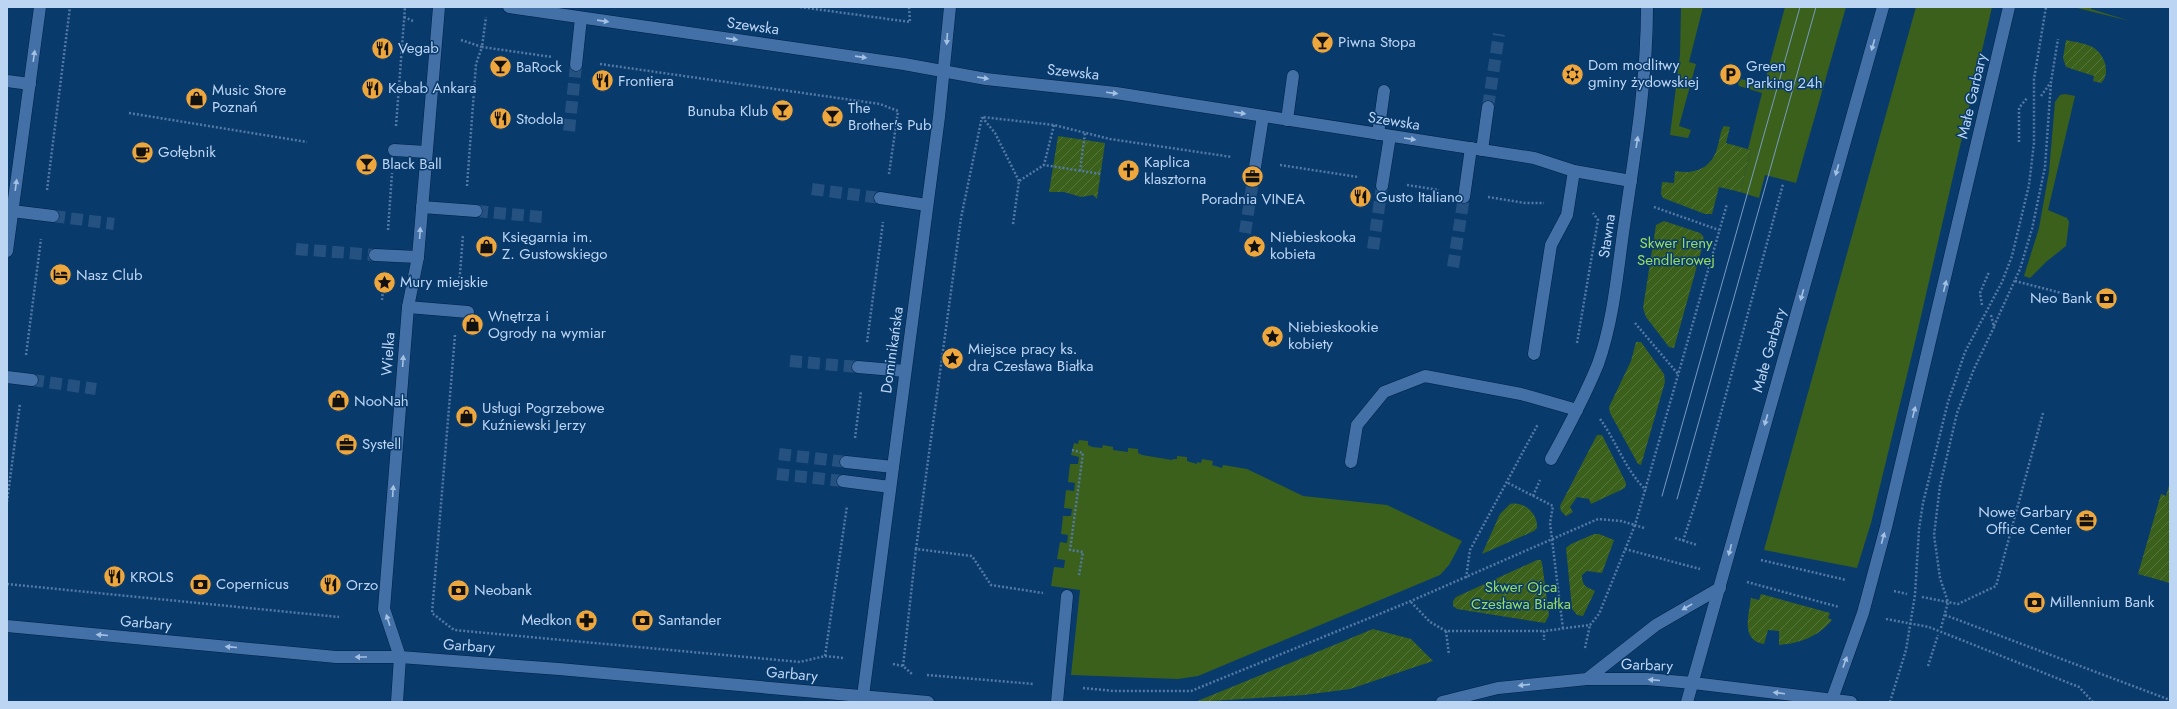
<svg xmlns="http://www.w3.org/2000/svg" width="2177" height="709" font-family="Jost,sans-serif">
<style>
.grass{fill:#3b601c}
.garden{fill:url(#garden-furrows)}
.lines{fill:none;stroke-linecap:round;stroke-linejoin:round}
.minor-tunnel{stroke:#245180;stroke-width:12;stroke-dasharray:12 6;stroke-linecap:butt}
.minor-casing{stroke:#002145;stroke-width:13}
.path{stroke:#537aa4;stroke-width:2.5;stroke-dasharray:2 2;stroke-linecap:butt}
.minor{stroke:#4371a7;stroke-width:12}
.tram{stroke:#789bc0;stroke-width:1}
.oneway{fill:#a4c1e4}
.labels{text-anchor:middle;stroke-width:3;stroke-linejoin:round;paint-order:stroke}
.street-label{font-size:15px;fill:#bcd5f3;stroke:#093a6c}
.poi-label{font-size:15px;fill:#bcd5f3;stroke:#093a6c;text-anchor:start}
.park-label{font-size:15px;fill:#98db63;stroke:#093a6c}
</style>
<defs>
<pattern id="garden-furrows" width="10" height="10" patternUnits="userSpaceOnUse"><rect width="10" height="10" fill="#3b601c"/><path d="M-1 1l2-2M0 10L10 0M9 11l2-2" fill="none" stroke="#55763d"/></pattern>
</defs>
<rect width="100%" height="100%" fill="#093a6c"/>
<g class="grass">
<path d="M1681 7H1703L1689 62 1696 64 1679 126 1691 130 1688 138 1670 135 1680 55Z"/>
<path d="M1785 7H1846L1796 183 1765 175 1759 198 1740 192 1751 150 1748 149 1762 93 1739 86 1738 83 1741 79 1764 85Z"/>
<path d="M1916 7H1992L1916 338 1871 523 1857 568 1764 550Z"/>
<path d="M2073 7H2091V9L2130 21Z"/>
<path d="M2065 94 2075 96 2048 210 2067 218 2069 222 2066 246 2046 262 2030 278 2024 276 2039 228 2049 172 2055 102 2060 95Z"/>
<path d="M1079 440 1088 441V445L1092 447 1102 448 1103 445 1113 447V450L1128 452V448L1138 449V453L1142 455 1172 460 1173 459H1177V456L1187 457V461L1197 464V462L1201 463 1202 459 1213 461 1212 465 1222 468 1223 465 1247 469 1303 496 1387 505 1462 541 1449 565 1440 575 1198 676 1178 679 1071 675 1080 590 1051 586 1054 567 1064 568 1065 560 1057 559 1060 542 1067 543 1068 535 1061 534 1063 516H1071L1072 509 1064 508 1066 490 1074 491 1075 483 1068 482 1070 464H1078L1079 457 1071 455 1074 443 1078 444Z"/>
</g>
<g class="garden">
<path d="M2066 40C2075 42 2086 43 2094 48 2105 55 2111 74 2101 83L2093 81 2094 76 2066 67 2063 58Z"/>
<path d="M1724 126 1730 127 1726 143 1751 150 1740 192 1719 187 1712 214H1705L1663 198 1661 194 1662 182 1674 183 1675 171C1697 175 1713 167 1718 145 1720 139 1720 131 1724 126Z"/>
<path d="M1058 136 1105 143 1097 199 1093 195 1081 197 1064 192H1049Z"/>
<path d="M1664 221 1700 233 1703 236 1704 241 1674 348 1669 347 1646 317 1643 308 1656 225Z"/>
<path d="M1636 342H1641L1664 374 1665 382 1641 465 1638 464 1610 413 1609 407 1631 361Z"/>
<path d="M1597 435H1602L1626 483 1625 488 1591 504 1589 499 1577 497 1570 507 1573 512 1566 516 1561 511 1560 506Z"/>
<path d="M2170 482V583L2138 574 2161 494 2166 496Z"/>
<path d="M1510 504C1525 501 1538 514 1537 528L1534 531 1482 554 1500 514Z"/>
<path d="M1594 534H1599L1614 540 1602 573 1587 571 1582 575C1582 586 1586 587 1595 591L1583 616 1577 615 1572 609 1566 548 1571 544Z"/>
<path d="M1537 560H1541L1542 563 1549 615 1545 623 1457 609 1453 606V601L1456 597Z"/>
<path d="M1761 594 1830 613 1828 618 1832 620C1818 637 1800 643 1779 645V631L1768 630 1764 644C1740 640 1749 615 1751 598L1759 600Z"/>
<path d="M1373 629 1411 639 1433 661 1350 689 1304 695 1195 702Z"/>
</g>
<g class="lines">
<g class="minor-tunnel">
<path d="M1488 107 1499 34"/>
<path d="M569 131 576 65"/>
<path d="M812 189 880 198"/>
<path d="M476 211 542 217"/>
<path d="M53 216 114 224"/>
<path d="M1245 233 1255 167"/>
<path d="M296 249 375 255"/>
<path d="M1373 249 1382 186"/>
<path d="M1453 267 1464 197"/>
<path d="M790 361 858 367"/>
<path d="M32 380 96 389"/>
<path d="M779 454 846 462"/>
<path d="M777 474 843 481"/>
</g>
<defs>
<g id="minor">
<path d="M509 7 904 64 986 79 1116 93 1534 158 1574 171 1631 181"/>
<path d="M576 65 581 18"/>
<path d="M7 81 30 84"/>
<path d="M1287 120 1293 76"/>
<path d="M1378 134 1384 91"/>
<path d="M394 150 426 152"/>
<path d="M1482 150 1488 107"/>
<path d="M1255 167 1263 116"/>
<path d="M1382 186 1390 136"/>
<path d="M1464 197 1471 148"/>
<path d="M880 198 927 205"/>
<path d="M422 207 476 211"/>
<path d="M12 211 53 216"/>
<path d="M7 251 40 7"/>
<path d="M375 255 418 257"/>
<path d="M408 307 468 312"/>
<path d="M1534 354 1551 245 1567 215 1574 171"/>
<path d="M858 367 905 371"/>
<path d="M7 377 32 380"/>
<path d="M1551 459C1568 428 1585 396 1598 364 1613 322 1617 276 1623 233 1634 158 1647 83 1647 7"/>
<path d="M846 462 893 467"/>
<path d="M1351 462 1357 425 1384 392 1425 376 1521 394 1577 410"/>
<path d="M843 481 890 487"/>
<path d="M7 626 336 657H400L559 669 928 702"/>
<path d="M1587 679 1656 625 1720 588"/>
<path d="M863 696 939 117 950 7"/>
<path d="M397 702 400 657 384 609 408 307 418 257 439 7"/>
<path d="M1057 702 1067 596"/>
<path d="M1442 702 1498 688 1587 679H1647L1693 683 1851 702"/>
<path d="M1687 702 1883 7"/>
<path d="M1831 702 1863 613 1886 527 2009 7"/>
</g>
</defs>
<use href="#minor" class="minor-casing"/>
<g class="path">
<path d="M800 7 910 22 909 7"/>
<path d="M404 17 413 21"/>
<path d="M461 40 482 47 486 17"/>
<path d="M600 64 880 104 898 111 889 174"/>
<path d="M2041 96 2051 82 2058 39"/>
<path d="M129 113 307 142"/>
<path d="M1054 125 1044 165 1101 174"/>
<path d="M396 126 405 7"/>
<path d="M2019 142V108L2027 98"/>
<path d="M1280 165 1358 177"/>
<path d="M1080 171 1085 133"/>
<path d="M1019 181 995 133 982 117 1054 125 1110 139 1232 157"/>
<path d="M1407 185 1439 190"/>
<path d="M467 186 476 64 482 47 552 57"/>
<path d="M47 190 70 7"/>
<path d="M1488 197 1525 203H1544"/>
<path d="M1654 207 1719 230"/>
<path d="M1013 224 1019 181 1044 165"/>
<path d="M388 230 392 173"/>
<path d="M2015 281 2077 297"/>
<path d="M459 286 463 235"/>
<path d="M382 300 384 279"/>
<path d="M1982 305 1980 293 1989 272"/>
<path d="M1635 323 1678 374"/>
<path d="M1994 326 2020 269 2032 229 2045 167 2051 82"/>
<path d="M455 335 432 613 454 630 800 662 825 656 844 658"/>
<path d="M867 342 883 222"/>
<path d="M1577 343 1598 220 1593 213"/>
<path d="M26 355 41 239"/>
<path d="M1600 419C1617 442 1625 470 1646 490"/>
<path d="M855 438 861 391"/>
<path d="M1072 450 1083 453 1070 550 1083 552 1079 575"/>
<path d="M1508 483 1553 506 1550 523 1563 629"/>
<path d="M1533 496 1540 480"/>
<path d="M7 502 20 403"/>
<path d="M1644 528 1635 525 1727 204"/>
<path d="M1675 538 1697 545"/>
<path d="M1683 541 1702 483 1783 184"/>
<path d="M916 549 961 218 982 117"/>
<path d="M1625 549 1700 569"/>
<path d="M1761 560 1846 580"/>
<path d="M1466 578 1470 550 1538 424"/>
<path d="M1747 582 1839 607"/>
<path d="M7 584 339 617"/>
<path d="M1894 591 1907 594"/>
<path d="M1922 597 1958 604 1996 586 2043 413"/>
<path d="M1411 602 1430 622 1446 631H1544"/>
<path d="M1945 615 2170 700"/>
<path d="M1886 619 1929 627 2079 687 2093 702"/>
<path d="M1941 628 1948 602 1940 578 1934 535 1940 486 1957 413 1974 369 1994 327 1991 315"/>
<path d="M1446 631 1449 655"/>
<path d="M1585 648 1590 625"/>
<path d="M825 656 847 506"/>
<path d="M893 664 903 666 912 674"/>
<path d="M903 666 916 549 972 556 991 585 1043 593"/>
<path d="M1928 666 1938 635"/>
<path d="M927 675 1034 684"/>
<path d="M1083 688 1114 691H1191L1411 601 1598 519 1621 521 1635 525 1599 614 1590 625 1544 631V640"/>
<path d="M1890 702 1906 650 1915 595 1919 529 1923 503 1948 402 1965 352 2002 282 2012 256 2029 185 2034 143V79L2046 7"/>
</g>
<use href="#minor" class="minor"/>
<g class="tram">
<path d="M1662 496 1800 7"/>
<path d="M1677 499 1816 7"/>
</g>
</g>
<defs><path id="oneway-solid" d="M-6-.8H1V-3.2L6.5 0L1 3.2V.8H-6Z"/></defs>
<g class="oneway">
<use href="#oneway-solid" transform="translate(603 21) rotate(8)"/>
<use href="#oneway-solid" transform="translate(732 39) rotate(8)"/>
<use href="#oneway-solid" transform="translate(947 39) rotate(94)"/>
<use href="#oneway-solid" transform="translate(1873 45) rotate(106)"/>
<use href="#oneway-solid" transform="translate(34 56) rotate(-82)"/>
<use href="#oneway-solid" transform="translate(861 57) rotate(8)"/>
<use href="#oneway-solid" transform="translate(983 78) rotate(9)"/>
<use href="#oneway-solid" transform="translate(1112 93) rotate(7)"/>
<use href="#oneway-solid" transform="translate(1240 113) rotate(9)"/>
<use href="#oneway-solid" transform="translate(1410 139) rotate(9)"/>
<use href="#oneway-solid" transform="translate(1637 142) rotate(-81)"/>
<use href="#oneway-solid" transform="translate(1837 170) rotate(106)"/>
<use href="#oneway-solid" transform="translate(16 185) rotate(-82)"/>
<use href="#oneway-solid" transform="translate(420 233) rotate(-86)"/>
<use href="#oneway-solid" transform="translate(1945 286) rotate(-76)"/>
<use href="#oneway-solid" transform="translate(1802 295) rotate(106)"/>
<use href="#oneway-solid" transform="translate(403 361) rotate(-86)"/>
<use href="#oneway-solid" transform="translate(1914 412) rotate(-76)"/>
<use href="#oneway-solid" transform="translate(1766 420) rotate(106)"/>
<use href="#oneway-solid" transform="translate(393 491) rotate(-86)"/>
<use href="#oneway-solid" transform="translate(1883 538) rotate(-75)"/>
<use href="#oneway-solid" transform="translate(1730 550) rotate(104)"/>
<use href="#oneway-solid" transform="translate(1687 607) rotate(150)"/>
<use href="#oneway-solid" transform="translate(388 620) rotate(-108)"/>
<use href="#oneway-solid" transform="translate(102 635) rotate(-175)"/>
<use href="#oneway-solid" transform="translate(231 647) rotate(-175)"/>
<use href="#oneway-solid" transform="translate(361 657) rotate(180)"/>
<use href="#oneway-solid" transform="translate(1845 662) rotate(-70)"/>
<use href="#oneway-solid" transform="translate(1654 680) rotate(-175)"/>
<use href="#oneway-solid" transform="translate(1524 685) rotate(174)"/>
<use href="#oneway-solid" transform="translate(1779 693) rotate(-173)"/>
</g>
<defs>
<symbol id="bar-disc" viewBox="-11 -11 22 22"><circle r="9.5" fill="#eea73d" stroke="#093a6c"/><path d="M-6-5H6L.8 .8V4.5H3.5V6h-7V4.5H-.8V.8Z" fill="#111"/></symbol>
<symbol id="restaurant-disc" viewBox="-11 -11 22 22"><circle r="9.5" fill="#eea73d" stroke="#093a6c"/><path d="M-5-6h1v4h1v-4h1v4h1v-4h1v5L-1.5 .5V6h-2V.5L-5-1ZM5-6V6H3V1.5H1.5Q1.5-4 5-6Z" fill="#111"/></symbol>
<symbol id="synagogue-disc" viewBox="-11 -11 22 22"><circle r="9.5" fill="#eea73d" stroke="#093a6c"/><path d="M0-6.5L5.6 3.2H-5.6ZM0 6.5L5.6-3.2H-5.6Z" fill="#111"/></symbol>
<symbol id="parking-disc" viewBox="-11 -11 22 22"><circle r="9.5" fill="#eea73d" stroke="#093a6c"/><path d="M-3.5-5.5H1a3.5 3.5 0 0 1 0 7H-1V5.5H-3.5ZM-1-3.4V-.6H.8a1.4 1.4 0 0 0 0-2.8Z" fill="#111"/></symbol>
<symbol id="shop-disc" viewBox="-11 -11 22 22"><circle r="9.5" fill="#eea73d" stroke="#093a6c"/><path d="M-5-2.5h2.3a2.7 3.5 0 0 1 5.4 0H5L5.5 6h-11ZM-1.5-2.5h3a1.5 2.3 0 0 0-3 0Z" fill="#111"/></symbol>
<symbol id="cafe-disc" viewBox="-11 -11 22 22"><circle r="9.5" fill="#eea73d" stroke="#093a6c"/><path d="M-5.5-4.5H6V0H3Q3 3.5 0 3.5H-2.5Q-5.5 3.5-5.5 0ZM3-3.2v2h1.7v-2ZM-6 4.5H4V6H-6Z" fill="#111"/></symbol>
<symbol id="church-disc" viewBox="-11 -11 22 22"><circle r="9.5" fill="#eea73d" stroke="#093a6c"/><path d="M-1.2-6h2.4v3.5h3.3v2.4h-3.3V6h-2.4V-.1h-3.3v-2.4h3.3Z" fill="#111"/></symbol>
<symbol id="office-disc" viewBox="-11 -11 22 22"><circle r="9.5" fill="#eea73d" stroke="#093a6c"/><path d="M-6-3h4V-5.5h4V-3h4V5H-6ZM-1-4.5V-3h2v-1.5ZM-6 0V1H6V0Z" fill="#111"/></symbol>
<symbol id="sight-disc" viewBox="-11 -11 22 22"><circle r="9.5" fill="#eea73d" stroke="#093a6c"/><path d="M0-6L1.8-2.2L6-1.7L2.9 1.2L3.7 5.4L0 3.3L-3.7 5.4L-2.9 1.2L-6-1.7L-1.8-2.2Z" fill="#111"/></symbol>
<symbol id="hotel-disc" viewBox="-11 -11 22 22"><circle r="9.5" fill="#eea73d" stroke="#093a6c"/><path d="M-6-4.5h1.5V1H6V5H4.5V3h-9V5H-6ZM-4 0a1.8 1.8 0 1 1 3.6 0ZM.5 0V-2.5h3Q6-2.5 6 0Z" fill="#111"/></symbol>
<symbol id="bank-disc" viewBox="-11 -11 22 22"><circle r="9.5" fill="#eea73d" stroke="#093a6c"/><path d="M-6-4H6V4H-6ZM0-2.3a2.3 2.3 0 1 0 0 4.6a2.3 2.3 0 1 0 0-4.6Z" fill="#111"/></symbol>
<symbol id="pharmacy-disc" viewBox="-11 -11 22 22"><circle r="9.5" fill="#eea73d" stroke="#093a6c"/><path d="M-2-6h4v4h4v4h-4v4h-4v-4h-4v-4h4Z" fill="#111"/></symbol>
</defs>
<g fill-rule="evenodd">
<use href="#bar-disc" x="1310" y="30" width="25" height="25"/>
<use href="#restaurant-disc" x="370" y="36" width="25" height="25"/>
<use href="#bar-disc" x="488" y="54" width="25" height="25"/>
<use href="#synagogue-disc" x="1560" y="62" width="25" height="25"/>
<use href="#parking-disc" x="1718" y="62" width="25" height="25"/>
<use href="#restaurant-disc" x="590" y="68" width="25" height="25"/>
<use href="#restaurant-disc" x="360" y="76" width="25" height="25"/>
<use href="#shop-disc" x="184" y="86" width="25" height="25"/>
<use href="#bar-disc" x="770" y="98" width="25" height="25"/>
<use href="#bar-disc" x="820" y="104" width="25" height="25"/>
<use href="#restaurant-disc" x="488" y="106" width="25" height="25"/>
<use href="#cafe-disc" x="130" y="140" width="25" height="25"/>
<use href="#bar-disc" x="354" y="152" width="25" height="25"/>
<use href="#church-disc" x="1116" y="158" width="25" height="25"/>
<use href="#office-disc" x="1240" y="164" width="25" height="25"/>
<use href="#restaurant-disc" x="1348" y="184" width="25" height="25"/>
<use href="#shop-disc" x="474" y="234" width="25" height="25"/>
<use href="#sight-disc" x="1242" y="234" width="25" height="25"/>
<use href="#hotel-disc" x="48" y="262" width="25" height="25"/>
<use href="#sight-disc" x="372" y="270" width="25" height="25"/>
<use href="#bank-disc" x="2094" y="286" width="25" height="25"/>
<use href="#shop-disc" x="460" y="312" width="25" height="25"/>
<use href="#sight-disc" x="1260" y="324" width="25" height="25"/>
<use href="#sight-disc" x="940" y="346" width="25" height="25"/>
<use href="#shop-disc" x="326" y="388" width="25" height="25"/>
<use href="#shop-disc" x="454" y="404" width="25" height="25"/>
<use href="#office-disc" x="334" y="432" width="25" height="25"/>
<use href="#office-disc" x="2074" y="508" width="25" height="25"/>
<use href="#restaurant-disc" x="102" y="564" width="25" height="25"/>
<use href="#bank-disc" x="188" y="572" width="25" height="25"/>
<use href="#restaurant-disc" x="318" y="572" width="25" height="25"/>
<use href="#bank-disc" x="446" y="578" width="25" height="25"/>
<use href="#bank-disc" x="2022" y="590" width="25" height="25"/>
<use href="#pharmacy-disc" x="574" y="608" width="25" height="25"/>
<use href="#bank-disc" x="630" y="608" width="25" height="25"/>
</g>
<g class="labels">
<g class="street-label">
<text transform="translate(753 26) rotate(8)" y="5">Szewska</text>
<text transform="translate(1073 72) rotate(6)" y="5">Szewska</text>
<text transform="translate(1972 96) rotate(-77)" y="5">Małe Garbary</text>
<text transform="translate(1394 121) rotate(9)" y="5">Szewska</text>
<text transform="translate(1607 236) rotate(-82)" y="5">Stawna</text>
<text transform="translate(892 350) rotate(-82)" y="5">Dominikańska</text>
<text transform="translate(1769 350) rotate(-74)" y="5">Małe Garbary</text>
<text transform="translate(388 354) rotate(-86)" y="5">Wielka</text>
<text transform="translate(146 623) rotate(5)" y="5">Garbary</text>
<text transform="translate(469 646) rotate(4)" y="5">Garbary</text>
<text transform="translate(1647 665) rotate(2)" y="5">Garbary</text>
<text transform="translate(792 674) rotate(5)" y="5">Garbary</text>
</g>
<g class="poi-label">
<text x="1338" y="47">Piwna Stopa</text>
<text x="398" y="53">Vegab</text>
<text x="1588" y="70">Dom modlitwy<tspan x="1588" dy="17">gminy żydowskiej</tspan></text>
<text x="1746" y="71">Green<tspan x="1746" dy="17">Parking 24h</tspan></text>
<text x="516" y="72">BaRock</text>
<text x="618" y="86">Frontiera</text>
<text x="388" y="93">Kebab Ankara</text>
<text x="212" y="95">Music Store<tspan x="212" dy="17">Poznań</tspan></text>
<text x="848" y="113">The<tspan x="848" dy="17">Brother's Pub</tspan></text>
<text x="768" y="116" text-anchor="end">Bunuba Klub</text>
<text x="516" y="124">Stodola</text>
<text x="158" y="157">Gołębnik</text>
<text x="1144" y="167">Kaplica<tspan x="1144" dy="17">klasztorna</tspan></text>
<text x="382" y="169">Black Ball</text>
<text x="1376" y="202">Gusto Italiano</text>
<text x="1253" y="204" text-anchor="middle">Poradnia VINEA</text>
<text x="502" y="242">Księgarnia im.<tspan x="502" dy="17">Z. Gustowskiego</tspan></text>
<text x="1270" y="242">Niebieskooka<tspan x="1270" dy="17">kobieta</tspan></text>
<text x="76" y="280">Nasz Club</text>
<text x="400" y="287">Mury miejskie</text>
<text x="2092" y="303" text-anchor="end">Neo Bank</text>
<text x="488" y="321">Wnętrza i<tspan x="488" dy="17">Ogrody na wymiar</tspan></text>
<text x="1288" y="332">Niebieskookie<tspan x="1288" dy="17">kobiety</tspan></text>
<text x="968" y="354">Miejsce pracy ks.<tspan x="968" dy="17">dra Czesława Białka</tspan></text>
<text x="354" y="406">NooNah</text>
<text x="482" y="413">Usługi Pogrzebowe<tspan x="482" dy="17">Kuźniewski Jerzy</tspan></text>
<text x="362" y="449">Systell</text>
<text x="2072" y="517" text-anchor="end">Nowe Garbary<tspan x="2072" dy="17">Office Center</tspan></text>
<text x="130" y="582">KROLS</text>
<text x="216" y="589">Copernicus</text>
<text x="346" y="590">Orzo</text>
<text x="474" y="595">Neobank</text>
<text x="2050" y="607">Millennium Bank</text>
<text x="572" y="625" text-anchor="end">Medkon</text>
<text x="658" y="625">Santander</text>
</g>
<g class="park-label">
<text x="1676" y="248">Skwer Ireny<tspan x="1676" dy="17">Sendlerowej</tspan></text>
<text x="1521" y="592">Skwer Ojca<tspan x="1521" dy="17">Czesława Białka</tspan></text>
</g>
</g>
<rect width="2177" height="709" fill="none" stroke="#bcd5f3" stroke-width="16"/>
</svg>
